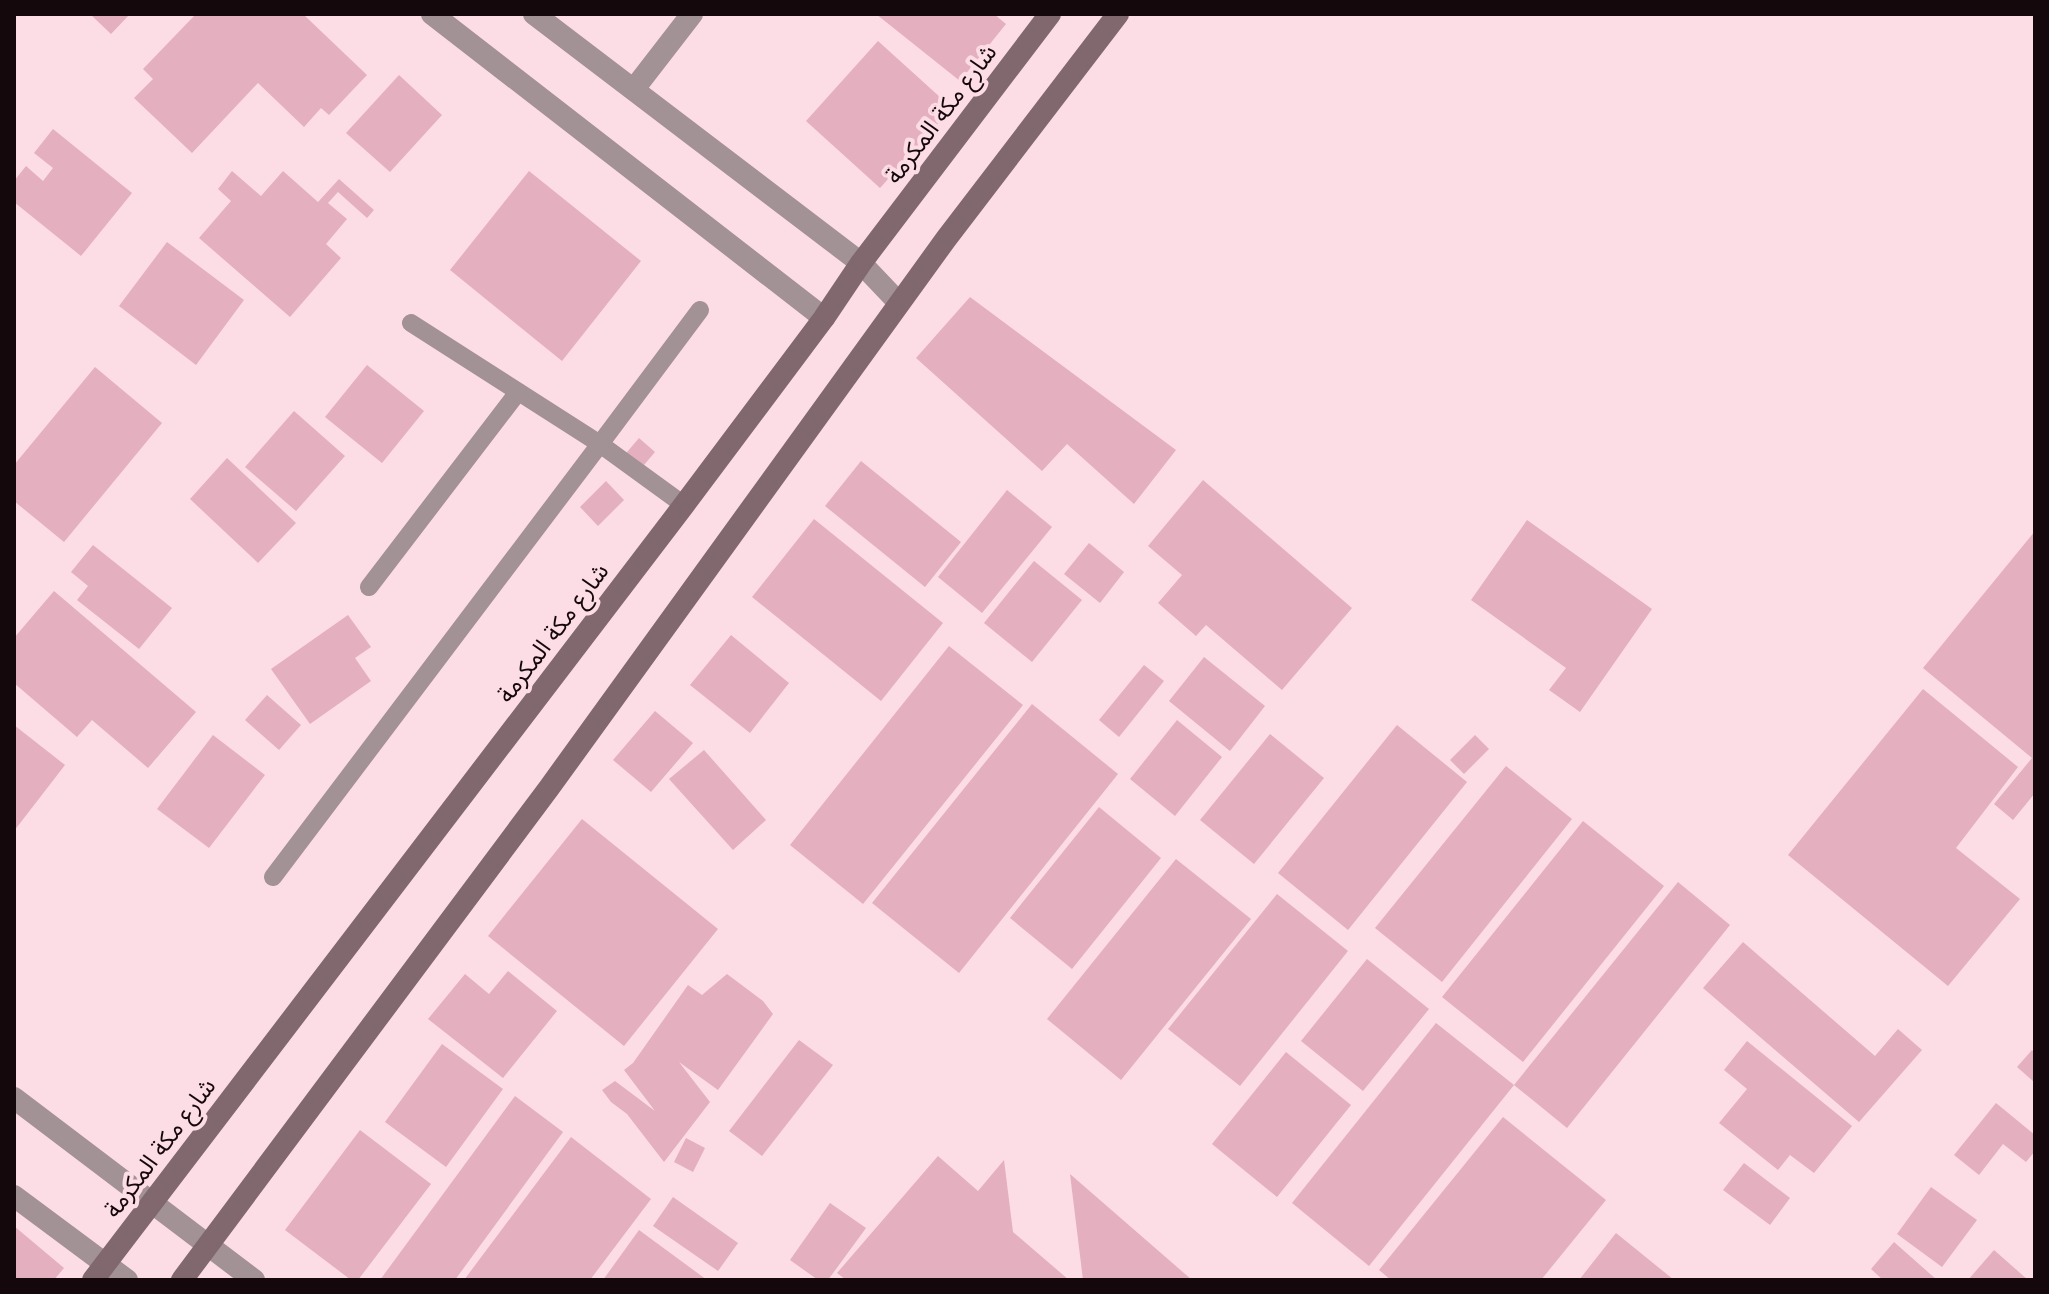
<svg xmlns="http://www.w3.org/2000/svg" width="2049" height="1294" font-family="Quicksand,'Noto Sans Arabic',sans-serif">
<style>
.building{fill:#e4afbe}
.lines{fill:none;stroke-linecap:round;stroke-linejoin:round}
.service{stroke:#a29195;stroke-width:18}
.minor{stroke:#a29195;stroke-width:22}
.tertiary{stroke:#a29195;stroke-width:22}
.secondary{stroke:#80686e;stroke-width:22}
.labels{text-anchor:middle;stroke-width:8;stroke-linejoin:round;paint-order:stroke}
.street-label{font-size:24px;fill:#15080c;stroke:#fddde5}
</style>
<rect width="100%" height="100%" fill="#fddde5"/>
<g class="building">
<path d="M90 14H130L111 34Z"/>
<path d="M192 14H303L367 75 329 115 321 108 304 127 258 83 192 153 134 98 153 79 143 69 194 16Z"/>
<path d="M876 14H994L1006 24 960 81Z"/>
<path d="M878 41 952 108 880 188 806 121Z"/>
<path d="M399 75 442 115 390 172 346 133Z"/>
<path d="M53 129 132 193 81 256 14 202V181L26 166 43 181 53 168 34 153Z"/>
<path d="M232 171 261 196 283 171 318 202 339 179 374 210 367 218 338 192 328 203 347 219 326 244 341 258 290 317 199 238 231 201 218 189Z"/>
<path d="M529 171 641 261 562 361 450 270Z"/>
<path d="M167 242 244 300 196 365 119 306Z"/>
<path d="M970 297 1176 450 1134 504 1067 444 1042 471 916 358Z"/>
<path d="M367 365 424 411 382 463 325 417Z"/>
<path d="M95 367 162 423 64 542 14 501V465Z"/>
<path d="M294 411 345 456 296 511 245 467Z"/>
<path d="M639 438 655 452 638 472 622 458Z"/>
<path d="M227 458 296 523 258 563 190 499Z"/>
<path d="M861 461 961 542 925 587 825 506Z"/>
<path d="M1203 480 1352 608 1282 690 1206 625 1196 636 1158 603 1182 575 1148 546Z"/>
<path d="M606 481 624 500 598 526 580 507Z"/>
<path d="M1007 490 1052 527 982 613 938 577Z"/>
<path d="M814 519 943 623 881 701 752 597Z"/>
<path d="M1527 520 1652 609 1580 712 1549 690 1566 668 1471 600Z"/>
<path d="M2035 531V793L2013 820 1994 804 2032 758 1923 668Z"/>
<path d="M1089 543 1124 572 1100 603 1064 574Z"/>
<path d="M93 545 172 608 139 649 77 600 88 586 71 572Z"/>
<path d="M1034 561 1082 600 1032 662 984 623Z"/>
<path d="M54 591 196 712 148 768 92 720 77 737 14 683V638Z"/>
<path d="M348 615 371 647 355 658 371 681 310 724 271 669Z"/>
<path d="M731 635 789 683 750 733 690 685Z"/>
<path d="M949 646 1023 705 863 904 790 845Z"/>
<path d="M1204 657 1265 706 1230 751 1169 701Z"/>
<path d="M1144 665 1164 681 1119 737 1099 720Z"/>
<path d="M1923 689 2018 767 1956 848 2020 899 1948 986 1788 855Z"/>
<path d="M267 695 301 725 279 750 245 720Z"/>
<path d="M1032 704 1118 774 959 973 872 903Z"/>
<path d="M655 711 693 743 651 792 613 760Z"/>
<path d="M1177 720 1222 757 1175 816 1130 779Z"/>
<path d="M14 725 65 765 14 831Z"/>
<path d="M1397 725 1467 782 1348 930 1278 873Z"/>
<path d="M1270 734 1324 778 1254 864 1200 820Z"/>
<path d="M213 735 265 775 209 848 157 809Z"/>
<path d="M1475 735 1489 749 1464 774 1450 760Z"/>
<path d="M704 750 766 820 733 850 669 779Z"/>
<path d="M1506 766 1572 819 1442 982 1375 928Z"/>
<path d="M1099 807 1161 858 1072 969 1010 918Z"/>
<path d="M582 819 718 929 624 1046 488 936Z"/>
<path d="M1583 821 1664 886 1523 1062 1442 997Z"/>
<path d="M1176 859 1251 919 1121 1080 1047 1019Z"/>
<path d="M1678 882 1730 925 1567 1128 1514 1085Z"/>
<path d="M1277 894 1348 951 1240 1086 1168 1029Z"/>
<path d="M1743 942 1875 1056 1898 1029 1922 1050 1859 1122 1703 988Z"/>
<path d="M1367 959 1429 1009 1363 1091 1301 1041Z"/>
<path d="M508 971 557 1011 503 1078 428 1019 465 974 489 994Z"/>
<path d="M727 974 763 1001 773 1014 718 1090 679 1062 710 1102 664 1162 627 1114 611 1102 602 1090 615 1081 655 1111 624 1070 633 1063 688 985 702 995Z"/>
<path d="M1436 1023 1514 1085 1369 1266 1292 1203Z"/>
<path d="M799 1040 833 1065 762 1156 729 1131Z"/>
<path d="M1747 1041 1852 1126 1814 1173 1790 1155 1778 1170 1719 1123 1747 1089 1724 1070Z"/>
<path d="M442 1044 503 1089 446 1167 385 1122Z"/>
<path d="M2032 1050 2035 1053V1083L2017 1067Z"/>
<path d="M1286 1052 1351 1105 1277 1197 1212 1144Z"/>
<path d="M515 1096 563 1132 455 1280H380Z"/>
<path d="M1996 1103 2035 1135V1151L2026 1162 2003 1144 1979 1175 1954 1155Z"/>
<path d="M1503 1117 1606 1200 1541 1280H1391L1379 1270Z"/>
<path d="M360 1130 431 1184 358 1280H351L285 1230Z"/>
<path d="M571 1137 651 1199 590 1280H464Z"/>
<path d="M686 1138 705 1148 693 1172 674 1162Z"/>
<path d="M938 1156 978 1191 1004 1160 1013 1232 1069 1280H846L837 1273Z"/>
<path d="M1744 1163 1790 1198 1770 1225 1723 1190Z"/>
<path d="M1070 1174 1192 1280H1083Z"/>
<path d="M1931 1187 1977 1220 1942 1267 1897 1234Z"/>
<path d="M673 1197 738 1243 718 1271 653 1226Z"/>
<path d="M830 1203 866 1228 828 1280H818L790 1260Z"/>
<path d="M14 1226 64 1268 54 1280H14Z"/>
<path d="M639 1230 707 1280H603Z"/>
<path d="M1616 1233 1674 1280H1579Z"/>
<path d="M1894 1242 1937 1280H1883L1871 1269Z"/>
<path d="M1994 1250 2028 1280H1968Z"/>
</g>
<g class="lines">
<g class="service">
<path d="M684 505 600 444 700 310"/>
<path d="M369 587 518 392"/>
<path d="M273 877 600 444 411 323"/>
</g>
<g class="minor">
<path d="M432 14 824 318"/>
<path d="M534 14 861 263 899 303"/>
<path d="M634 89 692 14"/>
</g>
<g class="tertiary">
<path d="M14 1098 254 1280"/>
<path d="M14 1196 127 1280"/>
</g>
<g class="secondary">
<path d="M93 1280 684 505 824 318 861 263 1050 14"/>
<path d="M182 1280 549 788 946 239 1118 14"/>
</g>
</g>
<g class="labels">
<g class="street-label">
<text transform="translate(941 114) rotate(-53)" y="8">شارع مكة المكرمة</text>
<text transform="translate(553 633) rotate(-53)" y="8">شارع مكة المكرمة</text>
<text transform="translate(160 1148) rotate(-53)" y="8">شارع مكة المكرمة</text>
</g>
</g>
<rect width="2049" height="1294" fill="none" stroke="#15080c" stroke-width="32"/>
</svg>
